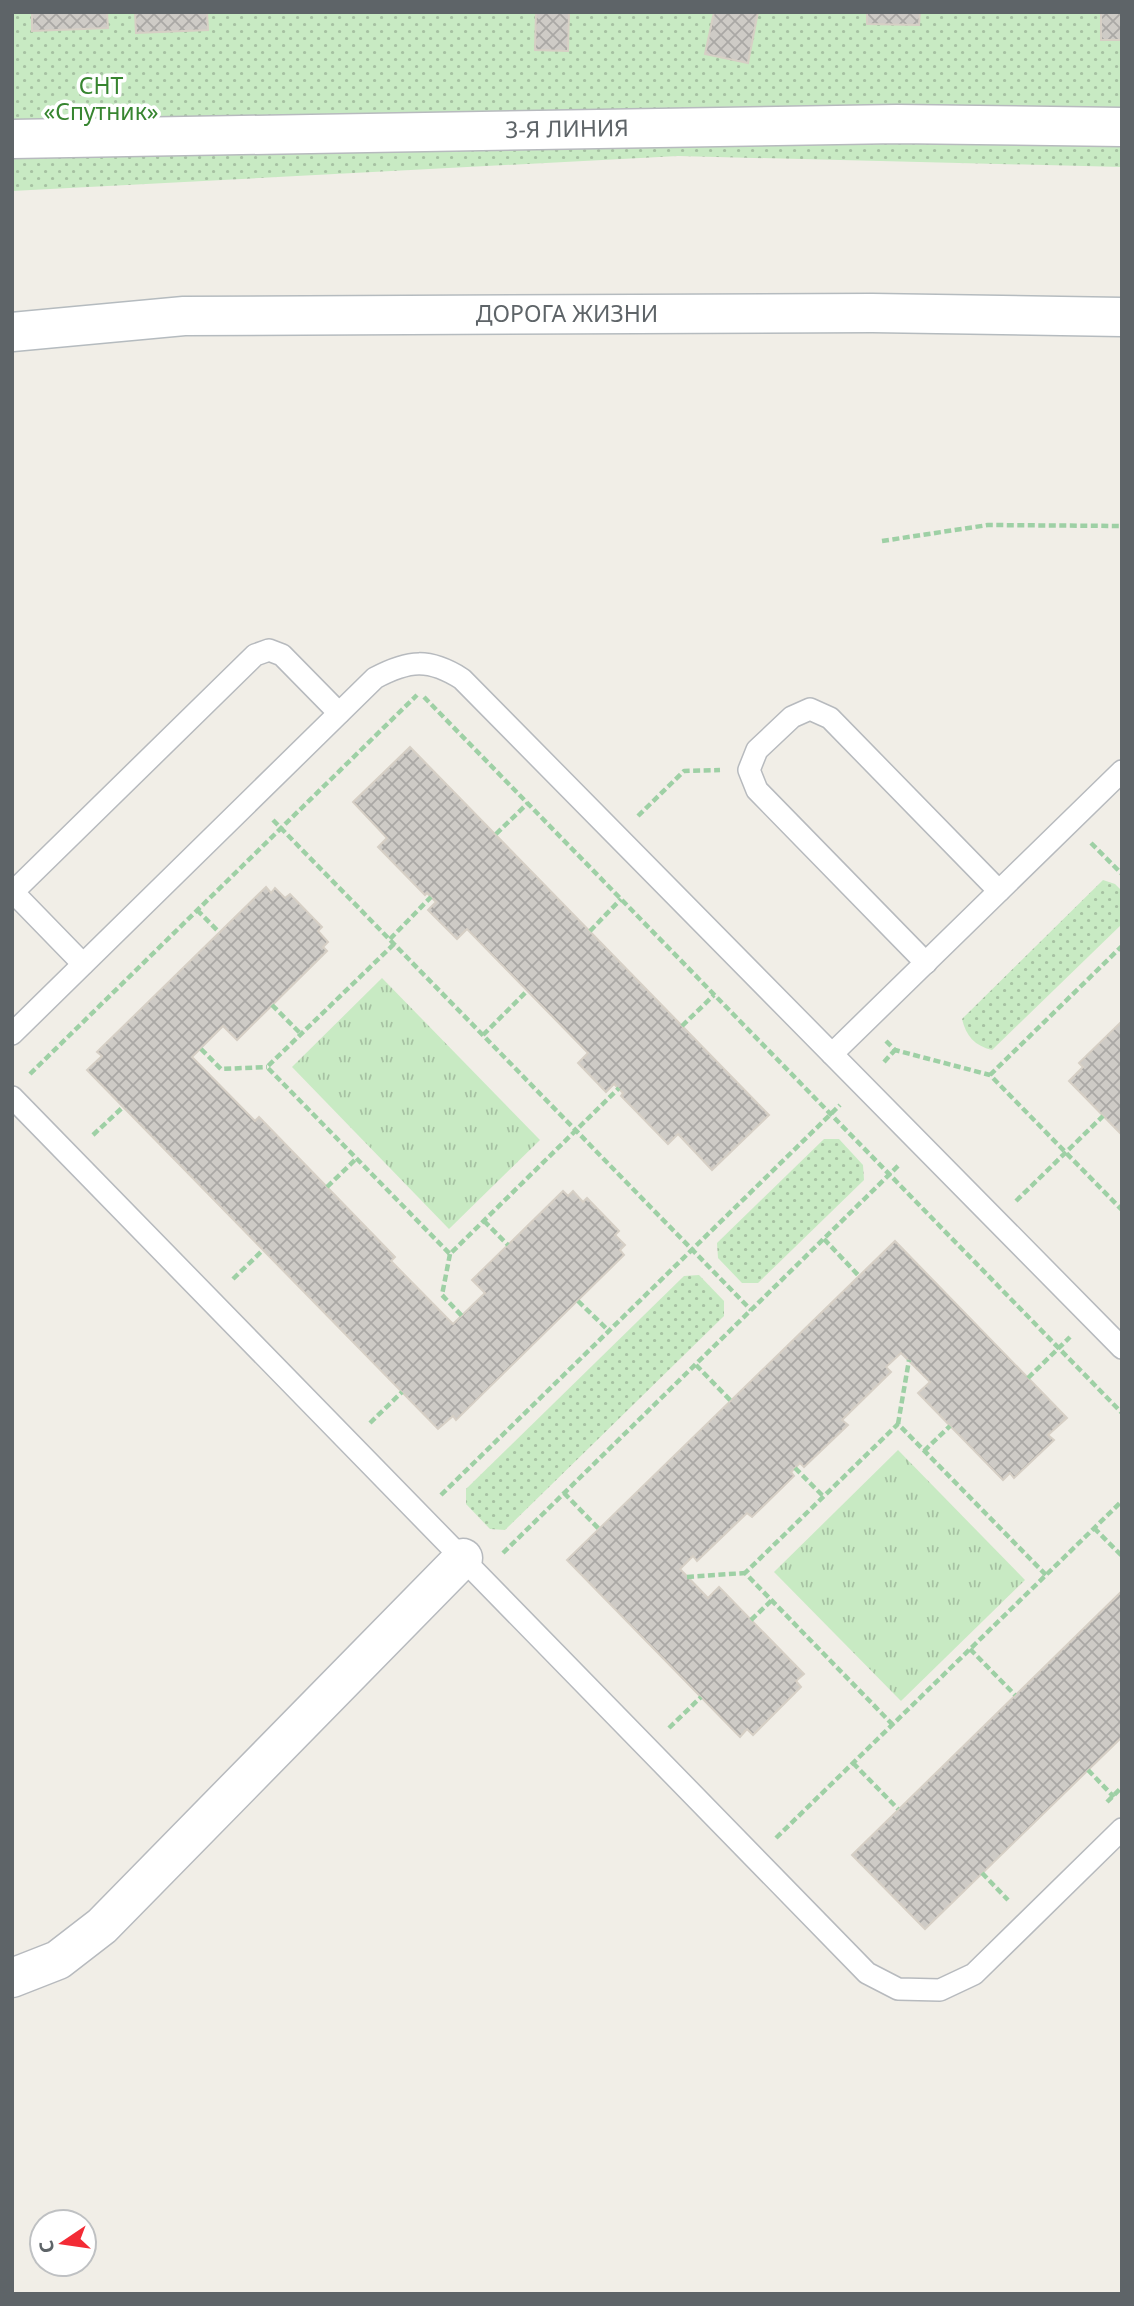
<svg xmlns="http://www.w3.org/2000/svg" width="1134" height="2306" font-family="'Noto Sans',sans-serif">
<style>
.grass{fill:url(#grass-dots)}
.park{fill:url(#park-tufts)}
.building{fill:url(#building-cross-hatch);stroke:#d6cfc5;stroke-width:2}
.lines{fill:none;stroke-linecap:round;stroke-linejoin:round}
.service-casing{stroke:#b7babe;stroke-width:24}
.minor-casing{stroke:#b7babe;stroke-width:41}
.secondary-casing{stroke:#b5bbbf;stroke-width:41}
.path{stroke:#9ed0a5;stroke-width:4.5;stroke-dasharray:7 3.5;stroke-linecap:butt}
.service{stroke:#fff;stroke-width:21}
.minor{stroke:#fff;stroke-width:38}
.secondary{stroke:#fff;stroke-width:38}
.labels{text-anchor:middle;stroke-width:7;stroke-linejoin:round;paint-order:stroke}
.park-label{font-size:23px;fill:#378530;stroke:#fff}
.street-label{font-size:23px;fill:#5e6468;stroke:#fff}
</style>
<defs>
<pattern id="grass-dots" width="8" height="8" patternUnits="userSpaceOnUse" patternTransform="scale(1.75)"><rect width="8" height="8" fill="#c8eac3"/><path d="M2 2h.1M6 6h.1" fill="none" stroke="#a6c1a2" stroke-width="1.8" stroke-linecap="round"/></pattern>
<pattern id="park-tufts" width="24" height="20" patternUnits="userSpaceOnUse" patternTransform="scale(1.75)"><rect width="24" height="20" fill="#c8eac3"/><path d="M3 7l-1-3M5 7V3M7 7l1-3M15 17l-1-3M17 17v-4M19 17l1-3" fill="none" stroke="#a6c1a2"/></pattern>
<pattern id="building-cross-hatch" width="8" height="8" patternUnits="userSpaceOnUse" patternTransform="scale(1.75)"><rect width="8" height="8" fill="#cecbc6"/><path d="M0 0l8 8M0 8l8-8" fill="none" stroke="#aaa8a5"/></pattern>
</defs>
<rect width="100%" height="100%" fill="#f1eee7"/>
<g class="grass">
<path d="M12 12H1122V167L678 156 12 191Z"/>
<path d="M1103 880 1115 884 1122 891V924L992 1050C975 1046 966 1036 962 1019Z"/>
<path d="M824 1139H839L863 1165 864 1180 758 1283H742L718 1258 717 1243Z"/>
<path d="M699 1275 724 1301V1316L505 1530 490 1529 466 1504V1489L684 1276Z"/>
</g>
<g class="park">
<path d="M382 978 540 1140 449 1229 292 1067Z"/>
<path d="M898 1450 1025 1580 901 1701 774 1572Z"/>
</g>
<g class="building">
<path d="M32 12H107L108 28 32 31Z"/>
<path d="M135 12H207L208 30 136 33Z"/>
<path d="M536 12H569L568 51 535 50Z"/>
<path d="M714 12H758L748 63 705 54Z"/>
<path d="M867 12H920L919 25 867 24Z"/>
<rect x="1101" y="12" width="21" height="28"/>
<path d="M410 747 769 1115 712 1170 678 1134 668 1144 621 1096 623 1093 614 1084 606 1092 578 1063 588 1053 467 929 457 939 428 910 436 902 427 893 425 895 378 847 387 838 353 802Z"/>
<path d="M266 887 271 893 275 888 285 898 290 894 322 927 318 931 328 942 323 947 327 951 237 1040 223 1026 192 1057 255 1121 259 1117 395 1257 391 1261 453 1324 485 1293 472 1280 563 1191 568 1196 573 1191 583 1202 587 1198 619 1231 615 1235 625 1245 620 1250 624 1255 456 1420 453 1416 438 1429 87 1070 102 1056 97 1052Z"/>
<path d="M1122 1021V1135L1069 1081 1083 1067 1079 1063Z"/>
<path d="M895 1241 1067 1418 1048 1435 1054 1440 1014 1478 1010 1473 1003 1480 918 1393 930 1382 901 1353 886 1367 891 1372 842 1420 848 1425 804 1467 800 1463 791 1472 794 1476 752 1517 747 1513 697 1561 693 1556 680 1569 708 1598 719 1587 804 1674 796 1681 801 1687 753 1735 747 1729 740 1737 567 1560Z"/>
<path d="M1122 1591V1737L925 1929 852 1855Z"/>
</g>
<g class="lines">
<defs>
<g id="service">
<path d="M12 891 83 964"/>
<path d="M13 892 255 655 269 650 282 655 339 713"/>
<path d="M926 963 757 790 749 770 757 750 792 717 810 709 830 718 999 891"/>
<path d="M12 1034 375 678C409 660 429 658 462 679L1122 1348"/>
<path d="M832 1054 1122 771"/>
<path d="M12 1097 867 1973 898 1989 940 1990 974 1974 1122 1829"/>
</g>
<g id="minor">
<path d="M12 139 897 124 1122 127"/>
<path d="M12 1978 58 1960 102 1926 463 1558"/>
</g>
<path id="secondary" d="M12 332 184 316 872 313 1122 317"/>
</defs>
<use href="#service" class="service-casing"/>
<use href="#minor" class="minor-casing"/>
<use href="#secondary" class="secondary-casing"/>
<g class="path">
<path d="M882 541 988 525 1122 526"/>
<path d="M424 697 1122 1413"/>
<path d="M638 816 684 771 720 770"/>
<path d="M273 820 751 1310"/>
<path d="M496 834 528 803"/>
<path d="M1091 843 1122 874"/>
<path d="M197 910 219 932"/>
<path d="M590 931 621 899"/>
<path d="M390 939 431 897"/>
<path d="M394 944 267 1067 450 1254 619 1088"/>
<path d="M272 1005 301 1034"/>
<path d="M682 1026 714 995"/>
<path d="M483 1035 527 991"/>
<path d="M886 1041 895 1050 990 1075 1122 1210"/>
<path d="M201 1049 221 1069 267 1067"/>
<path d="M884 1062 895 1050"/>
<path d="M30 1074 417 695"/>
<path d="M990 1075 1122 946"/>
<path d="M93 1135 123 1107"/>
<path d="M327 1187 357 1158"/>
<path d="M1016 1201 1103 1116"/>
<path d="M484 1221 508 1245"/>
<path d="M824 1239 859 1276"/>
<path d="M450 1254 442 1295 462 1316"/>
<path d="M233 1279 263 1250"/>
<path d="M578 1301 609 1331"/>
<path d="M696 1365 731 1401"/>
<path d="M1028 1378 1070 1337"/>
<path d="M370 1423 402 1392"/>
<path d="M898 1424 909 1360"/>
<path d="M924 1451 950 1426"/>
<path d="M795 1468 823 1496"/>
<path d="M564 1493 599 1529"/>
<path d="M441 1495 840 1105"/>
<path d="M1094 1528 1122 1556"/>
<path d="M503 1553 899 1165"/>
<path d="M687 1577 745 1573"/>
<path d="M751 1620 772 1600"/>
<path d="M970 1649 1015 1695"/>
<path d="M893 1725 745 1573 898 1424 1046 1575"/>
<path d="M669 1728 701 1697"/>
<path d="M853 1763 898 1809"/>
<path d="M1088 1770 1114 1797"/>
<path d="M1107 1802 1122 1787"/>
<path d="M776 1838 1122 1501"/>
<path d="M982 1873 1008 1900"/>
</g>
<use href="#service" class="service"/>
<use href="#minor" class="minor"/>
<use href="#secondary" class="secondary"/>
</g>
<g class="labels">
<g class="park-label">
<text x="101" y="94">СНТ<tspan x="101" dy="26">«Спутник»</tspan></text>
</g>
<g class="street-label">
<text transform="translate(567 129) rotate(-1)" y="8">3-Я ЛИНИЯ</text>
<text x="567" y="322">ДОРОГА ЖИЗНИ</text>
</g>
</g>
<rect width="1134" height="2306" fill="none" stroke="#5e6468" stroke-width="28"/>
<g transform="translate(63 2243) rotate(257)"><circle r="33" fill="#ffffff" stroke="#bfc1c3" stroke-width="2"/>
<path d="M0-5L12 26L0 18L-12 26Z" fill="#f32b35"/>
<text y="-10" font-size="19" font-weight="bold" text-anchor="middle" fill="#5e6468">С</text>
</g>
</svg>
